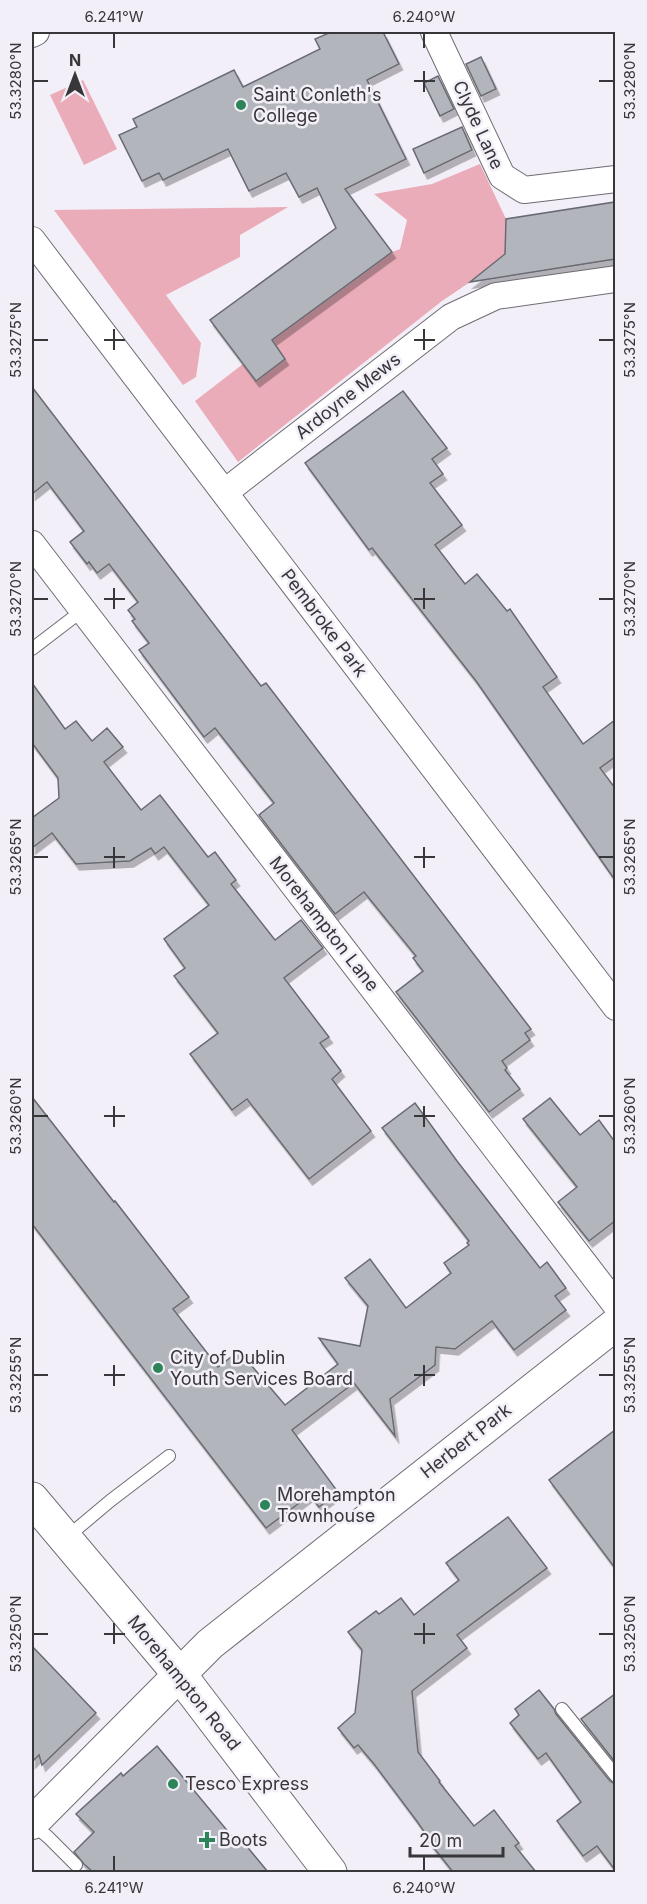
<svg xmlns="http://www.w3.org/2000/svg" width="647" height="1904" font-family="Inter,sans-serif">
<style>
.green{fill:#eaacb8}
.building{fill:#b3b5bd;stroke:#696a72;stroke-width:1.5;filter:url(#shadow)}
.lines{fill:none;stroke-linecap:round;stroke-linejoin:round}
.service-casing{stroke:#6f6c73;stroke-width:14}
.minor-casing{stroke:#6f6c73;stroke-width:28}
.tertiary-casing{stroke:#6f6c73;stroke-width:34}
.secondary-casing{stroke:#6f6c73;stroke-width:35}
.service{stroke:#fff;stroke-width:12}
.minor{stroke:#fff;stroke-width:26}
.tertiary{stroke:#fff;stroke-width:32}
.secondary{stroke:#fff;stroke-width:33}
.ticks{fill:none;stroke:#373639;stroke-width:2}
.poi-dot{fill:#2c8458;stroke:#f3eff8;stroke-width:2}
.labels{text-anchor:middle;stroke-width:5;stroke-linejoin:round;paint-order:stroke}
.poi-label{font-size:18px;fill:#373639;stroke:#f3eff8;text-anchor:start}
.street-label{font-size:18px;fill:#373639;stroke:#f3eff8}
.neatline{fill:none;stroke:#373639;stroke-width:2}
.ticks-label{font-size:15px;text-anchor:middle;fill:#373639}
</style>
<defs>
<filter id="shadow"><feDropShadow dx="3.5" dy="6" stdDeviation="0" flood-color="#0004"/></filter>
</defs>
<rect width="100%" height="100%" fill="#f3eff8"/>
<g class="green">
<path d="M83 80 117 149 84 165 50 95Z"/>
<path d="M480 164 506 219 505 254 470 282 442 301 238 462 195 401 243 364 256 380 285 359 272 340 392 252 400 249 407 220 374 194 432 184Z"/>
<path d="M288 207 240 235V257L166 295 201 343 196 377 183 385 54 210Z"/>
</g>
<g class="building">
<path d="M331 32H383L399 64 367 80 406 159 345 189 392 252 272 340 285 359 256 381 210 320 336 228 317 188 299 197 286 173 249 191 228 149 163 180 159 173 142 181 119 135 137 127 133 119 234 70 243 87 320 49 315 39Z"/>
<path d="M481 57 496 89 481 96 466 64Z"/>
<path d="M438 76 454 109 440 116 424 83Z"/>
<path d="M462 127 472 150 424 173 413 149Z"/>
<path d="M615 202V259L470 282 505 254 506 219Z"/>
<path d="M32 387 261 686 266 683 531 1029 525 1033 530 1040 502 1061 507 1068 505 1070 520 1089 489 1112 396 992 423 971 413 958 416 956 364 892 335 914 259 815 274 803 215 728 204 737 139 650 149 643 132 621 135 619 128 610 138 602 109 564 97 573 89 562 87 564 70 542 84 531 47 482 32 494Z"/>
<path d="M403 391 447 448 432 459 443 474 430 483 462 525 435 545 465 584 477 574 507 611 510 609 557 677 543 687 583 744 615 720V757L600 768 615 788V880L476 681 372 548 369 550 305 463Z"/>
<path d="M32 683 65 729 76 721 92 741 107 728 123 747 104 762 141 810 160 795 208 857 215 852 236 880 231 884 275 940 301 920 323 948 284 978 329 1037 320 1043 341 1071 332 1079 371 1131 309 1179 247 1099 232 1110 190 1054 218 1033 174 976 185 968 164 939 209 905 164 847 155 854 151 848 130 861 76 864 52 833 32 848V818L59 798 58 778 32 743Z"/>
<path d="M32 1097 114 1202 115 1201 189 1297 173 1309 218 1367 239 1351 285 1405 338 1364 319 1338 360 1346 368 1306 345 1278 370 1259 406 1308 451 1273 444 1263 469 1245 467 1243 469 1241 382 1128 415 1103 457 1161 540 1268 547 1262 566 1288 555 1296 566 1310 514 1350 492 1321 455 1349 436 1347 435 1365 390 1399 395 1436 354 1383 292 1430 338 1492 319 1507 310 1495 266 1528 32 1224Z"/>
<path d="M550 1098 580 1135 599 1120 615 1142V1221L589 1241 558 1202 577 1187 523 1119Z"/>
<path d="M615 1430V1568L549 1480Z"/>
<path d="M508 1517 547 1568 457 1635 467 1648 412 1691 418 1752 440 1781 439 1782 474 1826 494 1810 519 1843 515 1846 536 1872H453L426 1838 428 1837 416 1820 374 1764 358 1745 354 1748 338 1728 355 1713 359 1680 362 1650 348 1632 376 1611 379 1614 401 1598 414 1615 459 1580 446 1563Z"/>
<path d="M32 1646 96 1713 42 1765 39 1755 32 1762Z"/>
<path d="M539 1690 554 1709 556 1714 610 1781 615 1784V1870L597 1846 583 1856 557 1821 581 1802 546 1753 538 1759 510 1723 519 1715 515 1709Z"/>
<path d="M615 1694V1762L581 1719Z"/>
<path d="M157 1746 240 1846 244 1843 268 1872H93L84 1864 74 1852 94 1832 76 1814 121 1773 123 1776Z"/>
</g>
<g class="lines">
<defs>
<g id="service">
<path d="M32 649 83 610"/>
<path d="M66 1538 110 1501 169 1456"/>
<path d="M562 1709 616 1776"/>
<path d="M32 1824 48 1837 76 1865"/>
</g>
<g id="minor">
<path d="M434 32 502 176 524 190 616 179"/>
<path d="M32 34 36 32"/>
<path d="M32 240 616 1007"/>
<path d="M225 492 451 317 496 296 616 279"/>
<path d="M32 544 616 1305"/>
</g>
<path id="tertiary" d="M32 1823 210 1644 616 1324"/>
<path id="secondary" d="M32 1499 180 1675 330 1872"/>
</defs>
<use href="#service" class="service-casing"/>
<use href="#minor" class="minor-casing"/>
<use href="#tertiary" class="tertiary-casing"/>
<use href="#secondary" class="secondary-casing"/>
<use href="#service" class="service"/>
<use href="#minor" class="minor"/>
<use href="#tertiary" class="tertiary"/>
<use href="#secondary" class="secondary"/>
</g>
<path class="ticks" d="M114 33V48M424 33V48M424 71V92M33 81H48M414 81H435M599 81H614M114 329V350M424 329V350M33 340H48M104 340H125M414 340H435M599 340H614M114 588V609M424 588V609M33 599H48M104 599H125M414 599H435M599 599H614M114 847V868M424 847V868M33 857H48M104 857H125M414 857H435M599 857H614M114 1106V1127M424 1106V1127M33 1116H48M104 1116H125M414 1116H435M599 1116H614M114 1365V1386M424 1365V1386M33 1375H48M104 1375H125M414 1375H435M599 1375H614M114 1623V1644M424 1623V1644M33 1634H48M104 1634H125M414 1634H435M599 1634H614M114 1856V1871M424 1856V1871"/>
<g class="poi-dot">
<circle cx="241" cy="105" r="6"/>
<circle cx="158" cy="1368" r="6"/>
<circle cx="265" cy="1505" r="6"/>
<circle cx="173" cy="1784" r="6"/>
<path d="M204 1831h6v6h6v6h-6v6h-6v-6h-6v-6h6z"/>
</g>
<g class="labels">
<g class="poi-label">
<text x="253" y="101">Saint Conleth's<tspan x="253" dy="21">College</tspan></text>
<text x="170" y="1364">City of Dublin<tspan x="170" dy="21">Youth Services Board</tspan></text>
<text x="277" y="1501">Morehampton<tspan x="277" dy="21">Townhouse</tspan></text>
<text x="185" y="1790">Tesco Express</text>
<text x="219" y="1846">Boots</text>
</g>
<g class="street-label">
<text transform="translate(478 125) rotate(65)" y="6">Clyde Lane</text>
<text transform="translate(348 396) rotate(-38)" y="6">Ardoyne Mews</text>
<text transform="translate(324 623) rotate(53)" y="6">Pembroke Park</text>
<text transform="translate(324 924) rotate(52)" y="6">Morehampton Lane</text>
<text transform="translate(466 1441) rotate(-38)" y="6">Herbert Park</text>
<text transform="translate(184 1683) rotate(51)" y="6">Morehampton Road</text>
</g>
</g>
<rect width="647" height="1904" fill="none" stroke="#f3eff8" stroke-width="66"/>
<g transform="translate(75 75)" stroke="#f3eff8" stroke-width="4.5" paint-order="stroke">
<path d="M0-4.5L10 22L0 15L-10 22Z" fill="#373639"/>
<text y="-9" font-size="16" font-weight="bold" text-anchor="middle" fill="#373639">N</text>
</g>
<path d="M410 1847v9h93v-9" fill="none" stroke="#373639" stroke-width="3"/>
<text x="419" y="1847" font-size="18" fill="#373639" stroke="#f3eff8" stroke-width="4.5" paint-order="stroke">20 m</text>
<rect x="33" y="33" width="581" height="1838" class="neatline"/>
<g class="ticks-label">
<text x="114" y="22">6.241°W</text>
<text x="424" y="22">6.240°W</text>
<text transform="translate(16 81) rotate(-90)" y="5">53.3280°N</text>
<text transform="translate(630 81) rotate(-90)" y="5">53.3280°N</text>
<text transform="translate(16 340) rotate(-90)" y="5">53.3275°N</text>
<text transform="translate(630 340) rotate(-90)" y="5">53.3275°N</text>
<text transform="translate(16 599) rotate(-90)" y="5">53.3270°N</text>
<text transform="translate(630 599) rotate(-90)" y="5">53.3270°N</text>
<text transform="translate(16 857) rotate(-90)" y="5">53.3265°N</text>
<text transform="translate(630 857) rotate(-90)" y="5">53.3265°N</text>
<text transform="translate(16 1116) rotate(-90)" y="5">53.3260°N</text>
<text transform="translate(630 1116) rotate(-90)" y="5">53.3260°N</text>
<text transform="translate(16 1375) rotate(-90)" y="5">53.3255°N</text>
<text transform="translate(630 1375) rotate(-90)" y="5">53.3255°N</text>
<text transform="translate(16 1634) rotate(-90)" y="5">53.3250°N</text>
<text transform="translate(630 1634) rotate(-90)" y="5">53.3250°N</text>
<text x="114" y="1893">6.241°W</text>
<text x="424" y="1893">6.240°W</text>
</g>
</svg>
